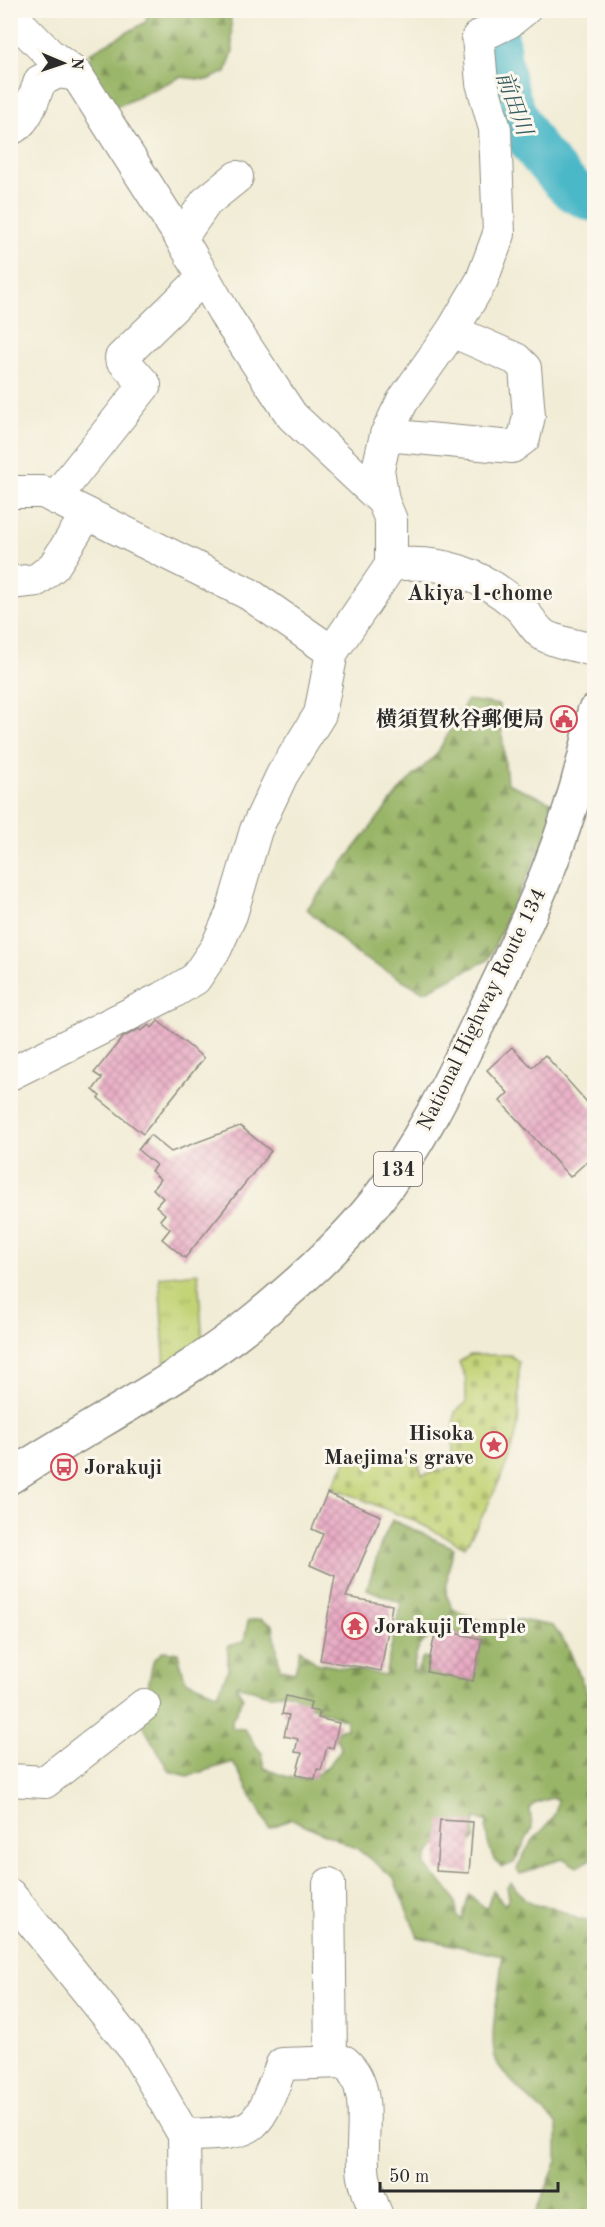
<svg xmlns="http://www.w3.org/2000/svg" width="605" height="2227" font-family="'Old Standard TT','Noto Serif JP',serif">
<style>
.grass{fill:url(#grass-tufts);stroke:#767f50;stroke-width:1.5}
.forest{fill:url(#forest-firs);stroke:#627049;stroke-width:1.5;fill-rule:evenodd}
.cemetery{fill:url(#cemetery-stones);stroke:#767f50;stroke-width:1.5}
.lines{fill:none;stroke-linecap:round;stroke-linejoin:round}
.river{stroke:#4cb8c8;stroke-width:44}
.building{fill:url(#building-cross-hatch)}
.minor-casing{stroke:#8e8c80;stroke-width:34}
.highway-casing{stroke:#8e8c80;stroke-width:36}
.minor{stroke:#fff;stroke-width:32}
.highway{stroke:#fff;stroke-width:33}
.labels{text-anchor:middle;stroke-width:6;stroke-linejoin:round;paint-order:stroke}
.shield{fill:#fbf7ec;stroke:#696865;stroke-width:1.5}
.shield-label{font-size:20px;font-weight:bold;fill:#2b2b2b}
.poi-label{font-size:21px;font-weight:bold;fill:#2b2b2b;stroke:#fbf7ec;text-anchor:end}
.street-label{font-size:21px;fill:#2b2b2b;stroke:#fbf7ec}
.water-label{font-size:22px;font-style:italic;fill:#375c62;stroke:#fbf7ec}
.neighbourhood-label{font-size:22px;font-weight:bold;fill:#2b2b2b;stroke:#fbf7ec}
</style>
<defs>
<pattern id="grass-tufts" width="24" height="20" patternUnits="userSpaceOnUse" patternTransform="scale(1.5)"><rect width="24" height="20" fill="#c2d376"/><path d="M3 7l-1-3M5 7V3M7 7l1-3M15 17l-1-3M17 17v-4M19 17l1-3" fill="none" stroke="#a7b566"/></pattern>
<pattern id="forest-firs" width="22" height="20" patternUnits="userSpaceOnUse" patternTransform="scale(1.5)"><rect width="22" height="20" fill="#99b567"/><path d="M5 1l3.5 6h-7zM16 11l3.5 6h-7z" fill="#7d9355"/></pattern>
<pattern id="cemetery-stones" width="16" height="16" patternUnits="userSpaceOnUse" patternTransform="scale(1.5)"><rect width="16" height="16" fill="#c2d376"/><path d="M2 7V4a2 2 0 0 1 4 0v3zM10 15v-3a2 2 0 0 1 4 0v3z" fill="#a7b566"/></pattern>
<pattern id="building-cross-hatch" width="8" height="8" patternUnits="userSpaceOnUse" patternTransform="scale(1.5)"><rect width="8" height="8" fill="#e7a6c1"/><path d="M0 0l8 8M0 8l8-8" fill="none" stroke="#bb879d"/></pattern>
</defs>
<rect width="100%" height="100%" fill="#fbf7ec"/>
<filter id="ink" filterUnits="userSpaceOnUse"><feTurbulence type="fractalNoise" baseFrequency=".0167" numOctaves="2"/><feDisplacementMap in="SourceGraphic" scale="12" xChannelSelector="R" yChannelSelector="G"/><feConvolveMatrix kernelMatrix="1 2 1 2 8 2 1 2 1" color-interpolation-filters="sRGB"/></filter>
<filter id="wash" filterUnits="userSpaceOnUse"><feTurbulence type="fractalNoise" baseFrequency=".008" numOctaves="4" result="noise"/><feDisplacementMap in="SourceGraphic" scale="24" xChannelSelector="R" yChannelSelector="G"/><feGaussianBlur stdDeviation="1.35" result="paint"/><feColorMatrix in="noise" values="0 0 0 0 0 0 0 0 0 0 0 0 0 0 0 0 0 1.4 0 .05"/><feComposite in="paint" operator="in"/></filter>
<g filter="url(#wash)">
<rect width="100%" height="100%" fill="#f1ecd5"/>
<path class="grass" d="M198 1273 203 1345 165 1369 159 1277Z"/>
<g class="forest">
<path d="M148 11H230L233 51 226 72 207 80 180 77 119 106 106 103 90 74V53L146 22Z"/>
<path d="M467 700 499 705 507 783 560 806 488 960 424 992 358 955 307 909 404 785 436 755Z"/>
<path d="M392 1520 454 1548 448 1571 446 1594 453 1609 483 1622 521 1620 553 1626 568 1647 591 1703H594V1855L592 1859 577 1867 564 1859C548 1861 535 1870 520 1874L517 1869C522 1858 528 1844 537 1836 549 1823 556 1819 557 1800L552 1798 534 1804 530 1809 532 1828 514 1863 502 1867C491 1860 484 1835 487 1822L476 1818 474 1823 475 1838 470 1844 440 1842 429 1853 425 1864C437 1886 456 1885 457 1916L462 1920 469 1895 487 1909 492 1890 505 1905 509 1897 507 1887 511 1883 525 1899 536 1905 552 1907 578 1919 590 1920 594 1916V2216H535L557 2161V2125C538 2106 514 2087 499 2066 484 2045 502 1983 502 1956L418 1937 393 1877 356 1848 292 1819 269 1828 233 1762 188 1776 169 1771 141 1722 153 1661 163 1651 178 1653 185 1680 218 1694 228 1670V1646L244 1642 248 1621 260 1619 273 1625 280 1669 295 1672 300 1649 316 1663 385 1675 401 1603 367 1589 381 1544ZM436 1629 482 1639 473 1681 428 1672V1658L423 1657 417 1671 413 1672C416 1655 416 1643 433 1636ZM236 1686C254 1687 268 1701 284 1692L294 1695 307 1705 346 1720V1728L340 1729 334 1738 339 1741 341 1749C319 1784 300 1785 264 1768L262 1753C255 1747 251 1736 244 1729L232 1728V1720L243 1698Z"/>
</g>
<path class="cemetery" d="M470 1355H510L519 1362C518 1382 520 1403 518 1423 514 1457 483 1517 465 1547L417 1522 332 1487 347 1460 415 1453 422 1475 452 1467 455 1412 466 1403V1380L459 1362Z"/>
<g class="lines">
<path class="river" d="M494 10C499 72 506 117 548 164 565 183 569 191 594 200"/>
</g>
<g id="blocks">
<g class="building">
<path d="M158 1021 204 1058 143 1134 98 1098 100 1096 93 1090 102 1078 94 1073 122 1038 139 1029 141 1031 149 1025 152 1028Z"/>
<path d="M512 1047 532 1067 545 1055 594 1110V1155L570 1177 500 1101 508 1093 487 1070Z"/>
<path d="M240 1126 271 1151 185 1258 162 1239 170 1229 160 1220 165 1214 156 1206 163 1198 153 1189 160 1179 151 1171 156 1165 138 1150 150 1135 171 1152Z"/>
<path d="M327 1493 381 1516 346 1597 392 1605 381 1671 320 1660 335 1576 310 1565 323 1534 312 1529Z"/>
<path d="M436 1629 482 1639 473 1681 427 1672Z"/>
<path d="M286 1696 311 1702 309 1710 320 1712 318 1718 339 1723 333 1748 327 1747 321 1770 317 1769 315 1779 296 1775 302 1753 295 1752 298 1739 284 1736 289 1715 282 1714Z"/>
<path d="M440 1820 473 1822 469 1873 436 1871Z"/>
</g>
</g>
</g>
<g filter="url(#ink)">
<use href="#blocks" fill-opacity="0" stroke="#8e8c80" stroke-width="1.5"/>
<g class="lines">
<defs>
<g id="minor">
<path d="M10 14 49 54 77 75 181 238 229 321 292 416 383 501"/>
<path d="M10 129C27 123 34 97 40 81L58 72 77 75"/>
<path d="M181 238 206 202 237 177"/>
<path d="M386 435 512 447 524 438 529 416 525 368 516 359 452 331"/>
<path d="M10 492H43L249 594 332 652"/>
<path d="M55 498 145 385 121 358 204 277"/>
<path d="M391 565C441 559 480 573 518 606 527 613 532 626 542 634 551 641 582 647 594 650"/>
<path d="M10 583 37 580 54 566 87 514"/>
<path d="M10 1074 170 994 195 979 216 948 231 915 256 830 282 775 320 714 332 652 391 565V520L383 501 378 469 386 435 402 402 452 331 482 280 499 234 495 129 482 83 478 37 509 22 524 10"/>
<path d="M10 1780 45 1782 144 1705"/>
<path d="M329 1884 331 2062"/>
<path d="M10 1895 135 2050 184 2135 185 2216"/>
<path d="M184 2135C260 2133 255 2133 282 2064L345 2062C376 2090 358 2140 364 2177 367 2190 372 2204 377 2216"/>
</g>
<path id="highway" d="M10 1477C92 1423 183 1379 259 1316 300 1282 341 1245 374 1204 417 1149 447 1088 477 1026 527 926 575 822 594 712"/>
</defs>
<use href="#minor" class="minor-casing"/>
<use href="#highway" class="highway-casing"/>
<use href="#minor" class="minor"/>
<use href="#highway" class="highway"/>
</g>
</g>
<defs>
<symbol id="civic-ring" viewBox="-11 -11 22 22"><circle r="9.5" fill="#fbf7ec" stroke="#d1495b" stroke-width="1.5"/><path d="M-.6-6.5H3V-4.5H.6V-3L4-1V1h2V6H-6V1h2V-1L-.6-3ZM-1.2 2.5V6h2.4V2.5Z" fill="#d1495b"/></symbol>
<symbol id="sight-ring" viewBox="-11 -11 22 22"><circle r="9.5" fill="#fbf7ec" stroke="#d1495b" stroke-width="1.5"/><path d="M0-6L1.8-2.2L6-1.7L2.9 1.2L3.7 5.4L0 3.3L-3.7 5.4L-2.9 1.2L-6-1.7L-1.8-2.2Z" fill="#d1495b"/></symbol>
<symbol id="bus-ring" viewBox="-11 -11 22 22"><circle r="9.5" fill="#fbf7ec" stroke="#d1495b" stroke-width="1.5"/><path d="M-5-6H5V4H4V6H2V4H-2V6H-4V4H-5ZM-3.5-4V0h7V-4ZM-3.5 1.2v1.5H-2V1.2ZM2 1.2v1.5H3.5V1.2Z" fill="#d1495b"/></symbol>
<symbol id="temple-ring" viewBox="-11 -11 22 22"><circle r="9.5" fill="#fbf7ec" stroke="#d1495b" stroke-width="1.5"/><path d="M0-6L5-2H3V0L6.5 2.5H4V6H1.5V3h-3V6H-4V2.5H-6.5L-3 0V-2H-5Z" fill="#d1495b"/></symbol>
</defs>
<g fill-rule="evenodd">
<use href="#civic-ring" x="549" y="704" width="30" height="30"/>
<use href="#sight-ring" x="479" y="1430" width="30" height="30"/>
<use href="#bus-ring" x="49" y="1452" width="30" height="30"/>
<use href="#temple-ring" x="340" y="1611" width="30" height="30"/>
</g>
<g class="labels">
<rect class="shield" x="374" y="1152" width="48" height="34" rx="4.5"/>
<g class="shield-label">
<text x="398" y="1176">134</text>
</g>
<g class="poi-label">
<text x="544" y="726">横須賀秋谷郵便局</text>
<text x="474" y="1440">Hisoka<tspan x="474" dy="24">Maejima's grave</tspan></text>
<text x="84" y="1474" text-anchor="start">Jorakuji</text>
<text x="374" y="1633" text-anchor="start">Jorakuji Temple</text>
</g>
<g class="street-label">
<text transform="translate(481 1009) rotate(-64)" y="7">National Highway Route 134</text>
</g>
<g class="water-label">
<text transform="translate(515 103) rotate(70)" y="8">前田川</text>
</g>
<g class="neighbourhood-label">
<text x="480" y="600">Akiya 1-chome</text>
</g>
</g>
<rect width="605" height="2227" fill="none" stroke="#fbf7ec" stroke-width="36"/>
<g transform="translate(63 63) rotate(92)" stroke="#fbf7ec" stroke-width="4.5" paint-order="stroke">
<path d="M0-4.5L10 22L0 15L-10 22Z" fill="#2b2b2b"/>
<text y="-9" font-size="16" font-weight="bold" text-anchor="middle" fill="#2b2b2b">N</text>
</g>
<path d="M380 2182v9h178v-9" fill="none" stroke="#2b2b2b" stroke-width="3"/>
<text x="389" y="2182" font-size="18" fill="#2b2b2b" stroke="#fbf7ec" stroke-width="4.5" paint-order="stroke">50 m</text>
</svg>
